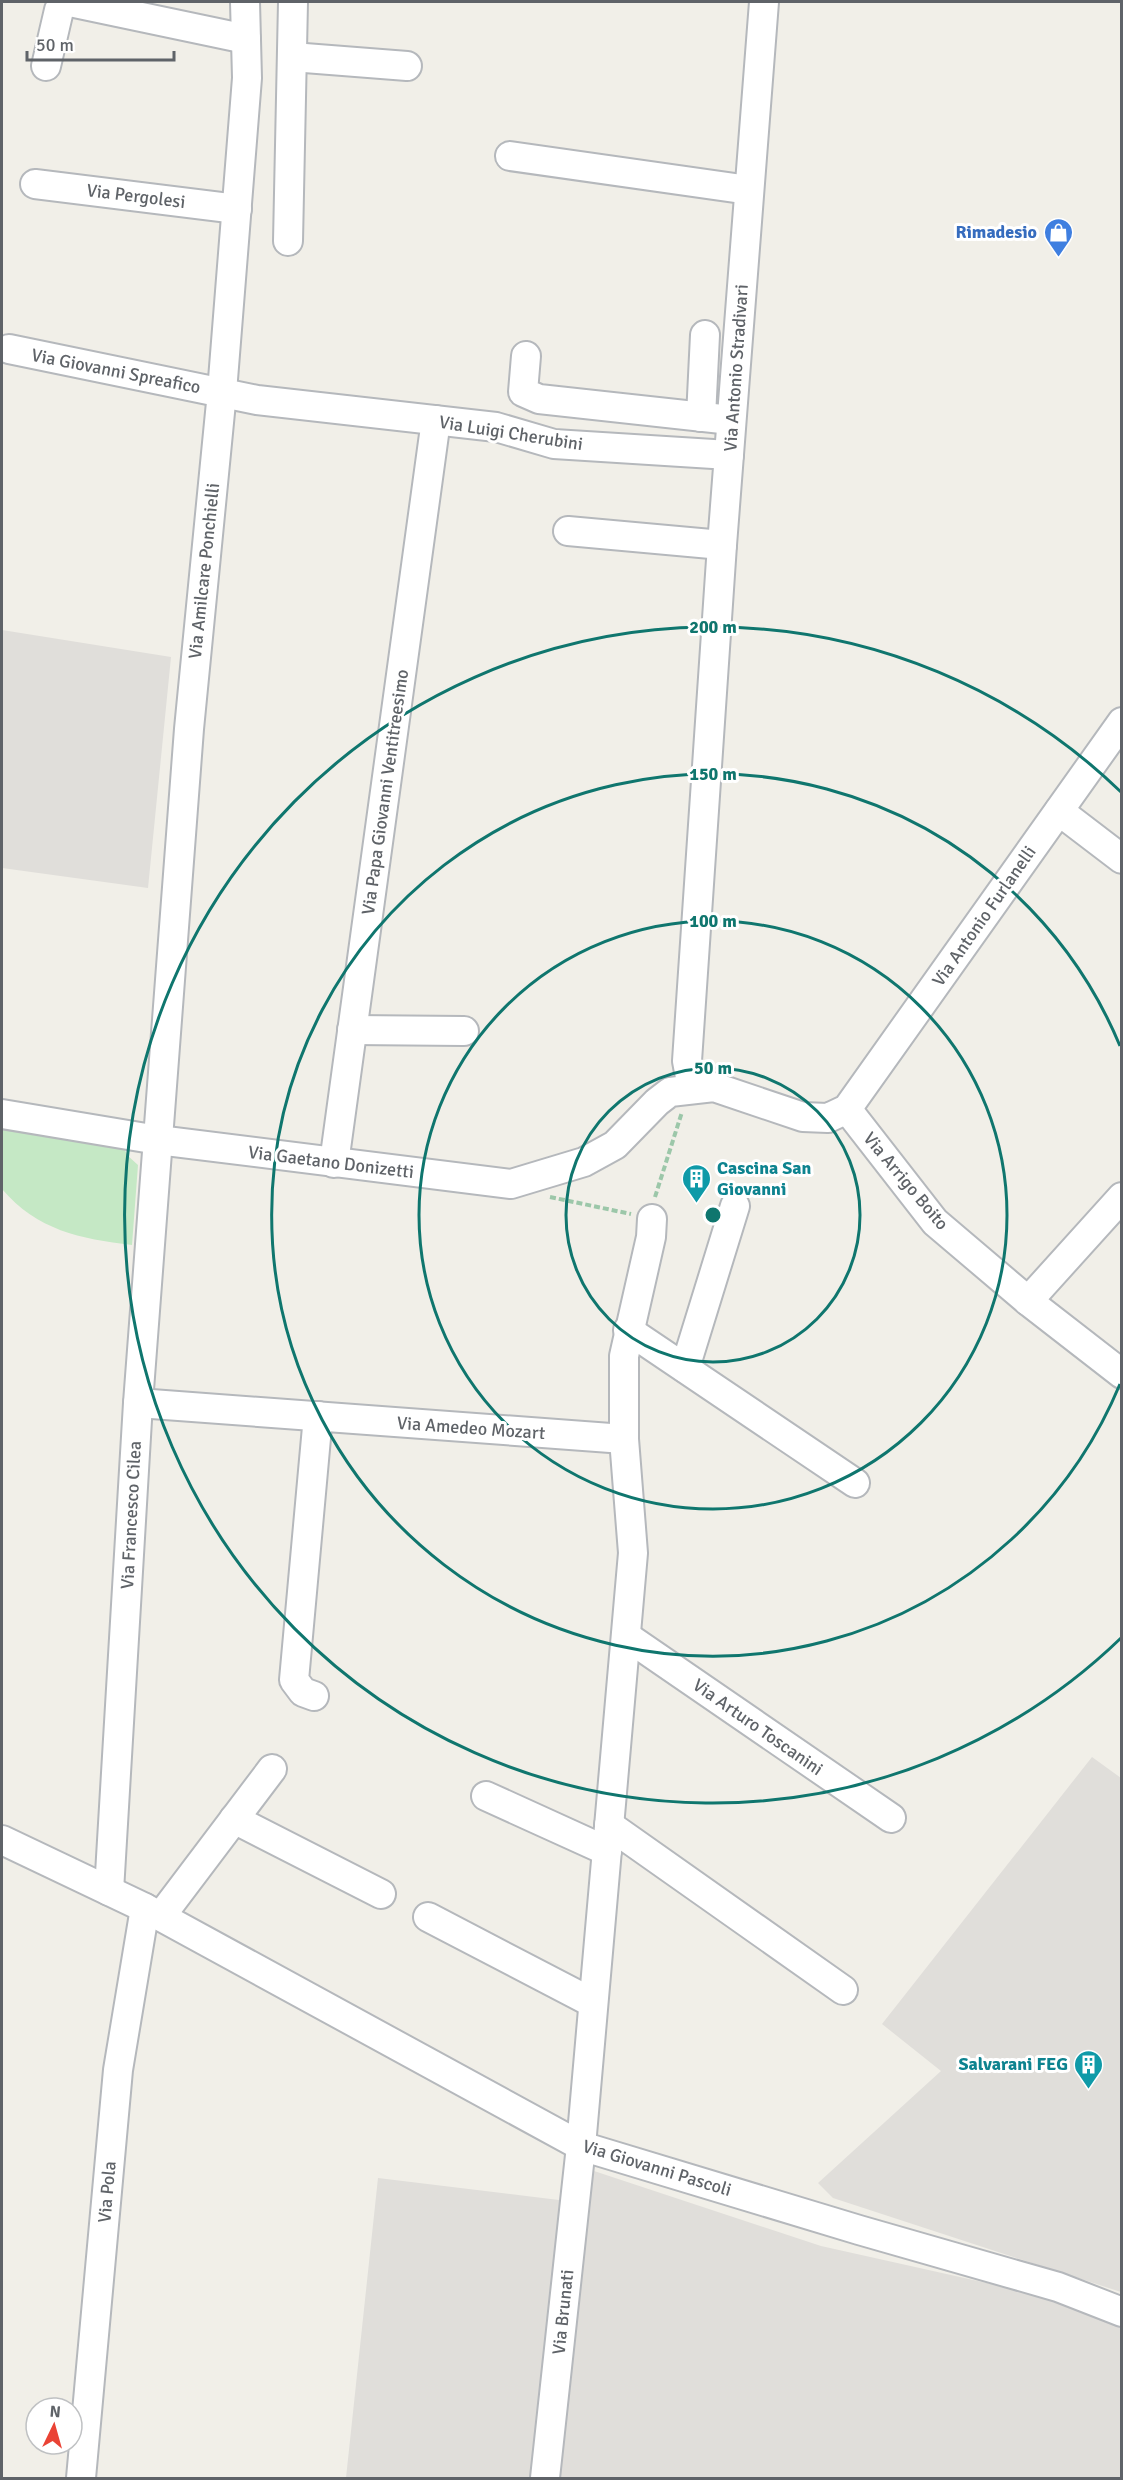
<svg xmlns="http://www.w3.org/2000/svg" width="1123" height="2480" font-family="Signika,sans-serif">
<style>
.industrial{fill:#e0deda}
.green{fill:#c5e8c5}
.lines{fill:none;stroke-linecap:round;stroke-linejoin:round}
.minor-casing{stroke:#b5b8bc;stroke-width:32}
.path{stroke:#9cc7a9;stroke-width:4;stroke-dasharray:6 3;stroke-linecap:butt}
.minor{stroke:#fff;stroke-width:28}
.ring{fill:none;stroke:#0f766e;stroke-width:3}
.labels{text-anchor:middle;stroke-width:6;stroke-linejoin:round;paint-order:stroke}
.street-label{font-size:18px;fill:#5f6368;stroke:#fff}
.shop-label{font-size:18px;font-weight:bold;fill:#366cbe;stroke:#fff;text-anchor:end}
.culture-label{font-size:18px;font-weight:bold;fill:#0d838f;stroke:#fff;text-anchor:start}
.centre{fill:#0f766e;stroke:#fff;stroke-width:3}
.ring-label{font-size:18px;text-anchor:middle;font-weight:bold;fill:#0f766e;stroke:#fff;stroke-width:6;stroke-linejoin:round;paint-order:stroke}
</style>
<rect width="100%" height="100%" fill="#f1efe8"/>
<g class="industrial">
<path d="M2 630 171 657 148 888 2 868Z"/>
<path d="M1092 1757 1121 1778V2292L833 2198 818 2183 941 2071 882 2024Z"/>
<path d="M588 2169 821 2246 1054 2298 1121 2326V2478H556Z"/>
<path d="M378 2178 567 2201 534 2478H346Z"/>
</g>
<path class="green" d="M2 1126 122 1145 128 1156 138 1165 132 1245C80 1239 37 1230 2 1189Z"/>
<g class="lines">
<defs>
<g id="minor">
<path d="M70 2 246 39"/>
<path d="M292 57 407 66"/>
<path d="M46 66 59 10 63 3 69 2"/>
<path d="M510 156 749 190"/>
<path d="M35 184 237 209"/>
<path d="M288 241 293 2"/>
<path d="M9 349 257 400 496 427 554 444 729 455"/>
<path d="M526 356 523 392 539 399 731 420"/>
<path d="M701 417 705 335"/>
<path d="M568 531 722 545"/>
<path d="M1059 811 1122 859"/>
<path d="M352 1030 464 1031"/>
<path d="M692 1088 687 1061 722 545 764 2"/>
<path d="M847 1109 935 1222 1028 1301 1122 1374"/>
<path d="M2 1114 158 1140 511 1184 584 1162 615 1145 657 1102 670 1092 714 1087 803 1117 828 1118 847 1109 1122 722"/>
<path d="M334 1163 436 420"/>
<path d="M1028 1301 1122 1197"/>
<path d="M628 1330 855 1483"/>
<path d="M685 1368 735 1206"/>
<path d="M138 1403 624 1439"/>
<path d="M626 1636 891 1818"/>
<path d="M314 1696 303 1692 294 1680 318 1416"/>
<path d="M486 1796 607 1851"/>
<path d="M234 1819 381 1894"/>
<path d="M609 1825 843 1990"/>
<path d="M2 1840 145 1908 581 2146 859 2230 1058 2287 1122 2312"/>
<path d="M109 1891 138 1403 189 729 222 392 247 78 245 2"/>
<path d="M161 1916 272 1769"/>
<path d="M428 1917 593 2003"/>
<path d="M81 2478 118 2070 145 1908"/>
<path d="M545 2478 581 2146 633 1553 624 1439V1356L651 1237 652 1219"/>
</g>
</defs>
<use href="#minor" class="minor-casing"/>
<g class="path">
<path d="M550 1197 631 1214"/>
<path d="M655 1197 682 1112"/>
</g>
<use href="#minor" class="minor"/>
</g>
<g class="ring">
<circle cx="713" cy="1215" r="147"/>
<circle cx="713" cy="1215" r="294"/>
<path d="M1120 1384A441 441 0 1 1 1120 1046"/>
<path d="M1121 1638A588 588 0 1 1 1121 792"/>
</g>
<defs>
<symbol id="shop-pin" viewBox="-11 -11 22 30"><path d="M0 17L-7.5 6A9.5 9.5 0 1 1 7.5 6Z" fill="#3f7fe0" stroke="#fff"/><path d="M-5-2.5h2.3a2.7 3.5 0 0 1 5.4 0H5L5.5 6h-11ZM-1.5-2.5h3a1.5 2.3 0 0 0-3 0Z" fill="#fff"/></symbol>
<symbol id="building-pin" viewBox="-11 -11 22 30"><path d="M0 17L-7.5 6A9.5 9.5 0 1 1 7.5 6Z" fill="#0f9aa8" stroke="#fff"/><path d="M-4-6H4V6H1V3H-1V6H-4ZM-2.5-4.3h1.7v1.8h-1.7ZM.8-4.3h1.7v1.8H.8ZM-2.5-1h1.7V.8h-1.7ZM.8-1h1.7V.8H.8Z" fill="#fff"/></symbol>
</defs>
<g fill-rule="evenodd">
<use href="#shop-pin" x="1042" y="216" width="33" height="45"/>
<use href="#building-pin" x="680" y="1162" width="33" height="45"/>
<use href="#building-pin" x="1072" y="2048" width="33" height="45"/>
</g>
<g class="labels">
<g class="street-label">
<text transform="translate(136 196) rotate(7)" y="6">Via Pergolesi</text>
<text transform="translate(736 368) rotate(-86)" y="6">Via Antonio Stradivari</text>
<text transform="translate(116 371) rotate(11)" y="6">Via Giovanni Spreafico</text>
<text transform="translate(511 433) rotate(9)" y="6">Via Luigi Cherubini</text>
<text transform="translate(204 571) rotate(-84)" y="6">Via Amilcare Ponchielli</text>
<text transform="translate(385 792) rotate(-82)" y="6">Via Papa Giovanni Ventitreesimo</text>
<text transform="translate(984 916) rotate(-55)" y="6">Via Antonio Furlanelli</text>
<text transform="translate(331 1162) rotate(7)" y="6">Via Gaetano Donizetti</text>
<text transform="translate(906 1181) rotate(50)" y="6">Via Arrigo Boito</text>
<text transform="translate(471 1428) rotate(4)" y="6">Via Amedeo Mozart</text>
<text transform="translate(131 1515) rotate(-87)" y="6">Via Francesco Cilea</text>
<text transform="translate(758 1727) rotate(35)" y="6">Via Arturo Toscanini</text>
<text transform="translate(657 2168) rotate(17)" y="6">Via Giovanni Pascoli</text>
<text transform="translate(107 2192) rotate(-85)" y="6">Via Pola</text>
<text transform="translate(563 2312) rotate(-84)" y="6">Via Brunati</text>
</g>
<g class="shop-label">
<text x="1037" y="238">Rimadesio</text>
</g>
<g class="culture-label">
<text x="717" y="1174">Cascina San<tspan x="717" dy="21">Giovanni</tspan></text>
<text x="1068" y="2070" text-anchor="end">Salvarani FEG</text>
</g>
</g>
<circle cx="713" cy="1215" r="9" class="centre"/>
<g class="ring-label">
<text x="713" y="633">200 m</text>
<text x="713" y="780">150 m</text>
<text x="713" y="927">100 m</text>
<text x="713" y="1074">50 m</text>
</g>
<rect width="1123" height="2480" fill="none" stroke="#5f6368" stroke-width="6"/>
<g transform="translate(54 2426) rotate(5)"><circle r="28" fill="#ffffff" stroke="#bfc1c3" stroke-width="1.5"/>
<path d="M0-4.5L10 22L0 15L-10 22Z" fill="#ea4335"/>
<text y="-9" font-size="16" font-weight="bold" text-anchor="middle" fill="#5f6368">N</text>
</g>
<path d="M27 51v9h147v-9" fill="none" stroke="#5f6368" stroke-width="3"/>
<text x="36" y="51" font-size="18" fill="#5f6368" stroke="#ffffff" stroke-width="4.5" paint-order="stroke">50 m</text>
</svg>
